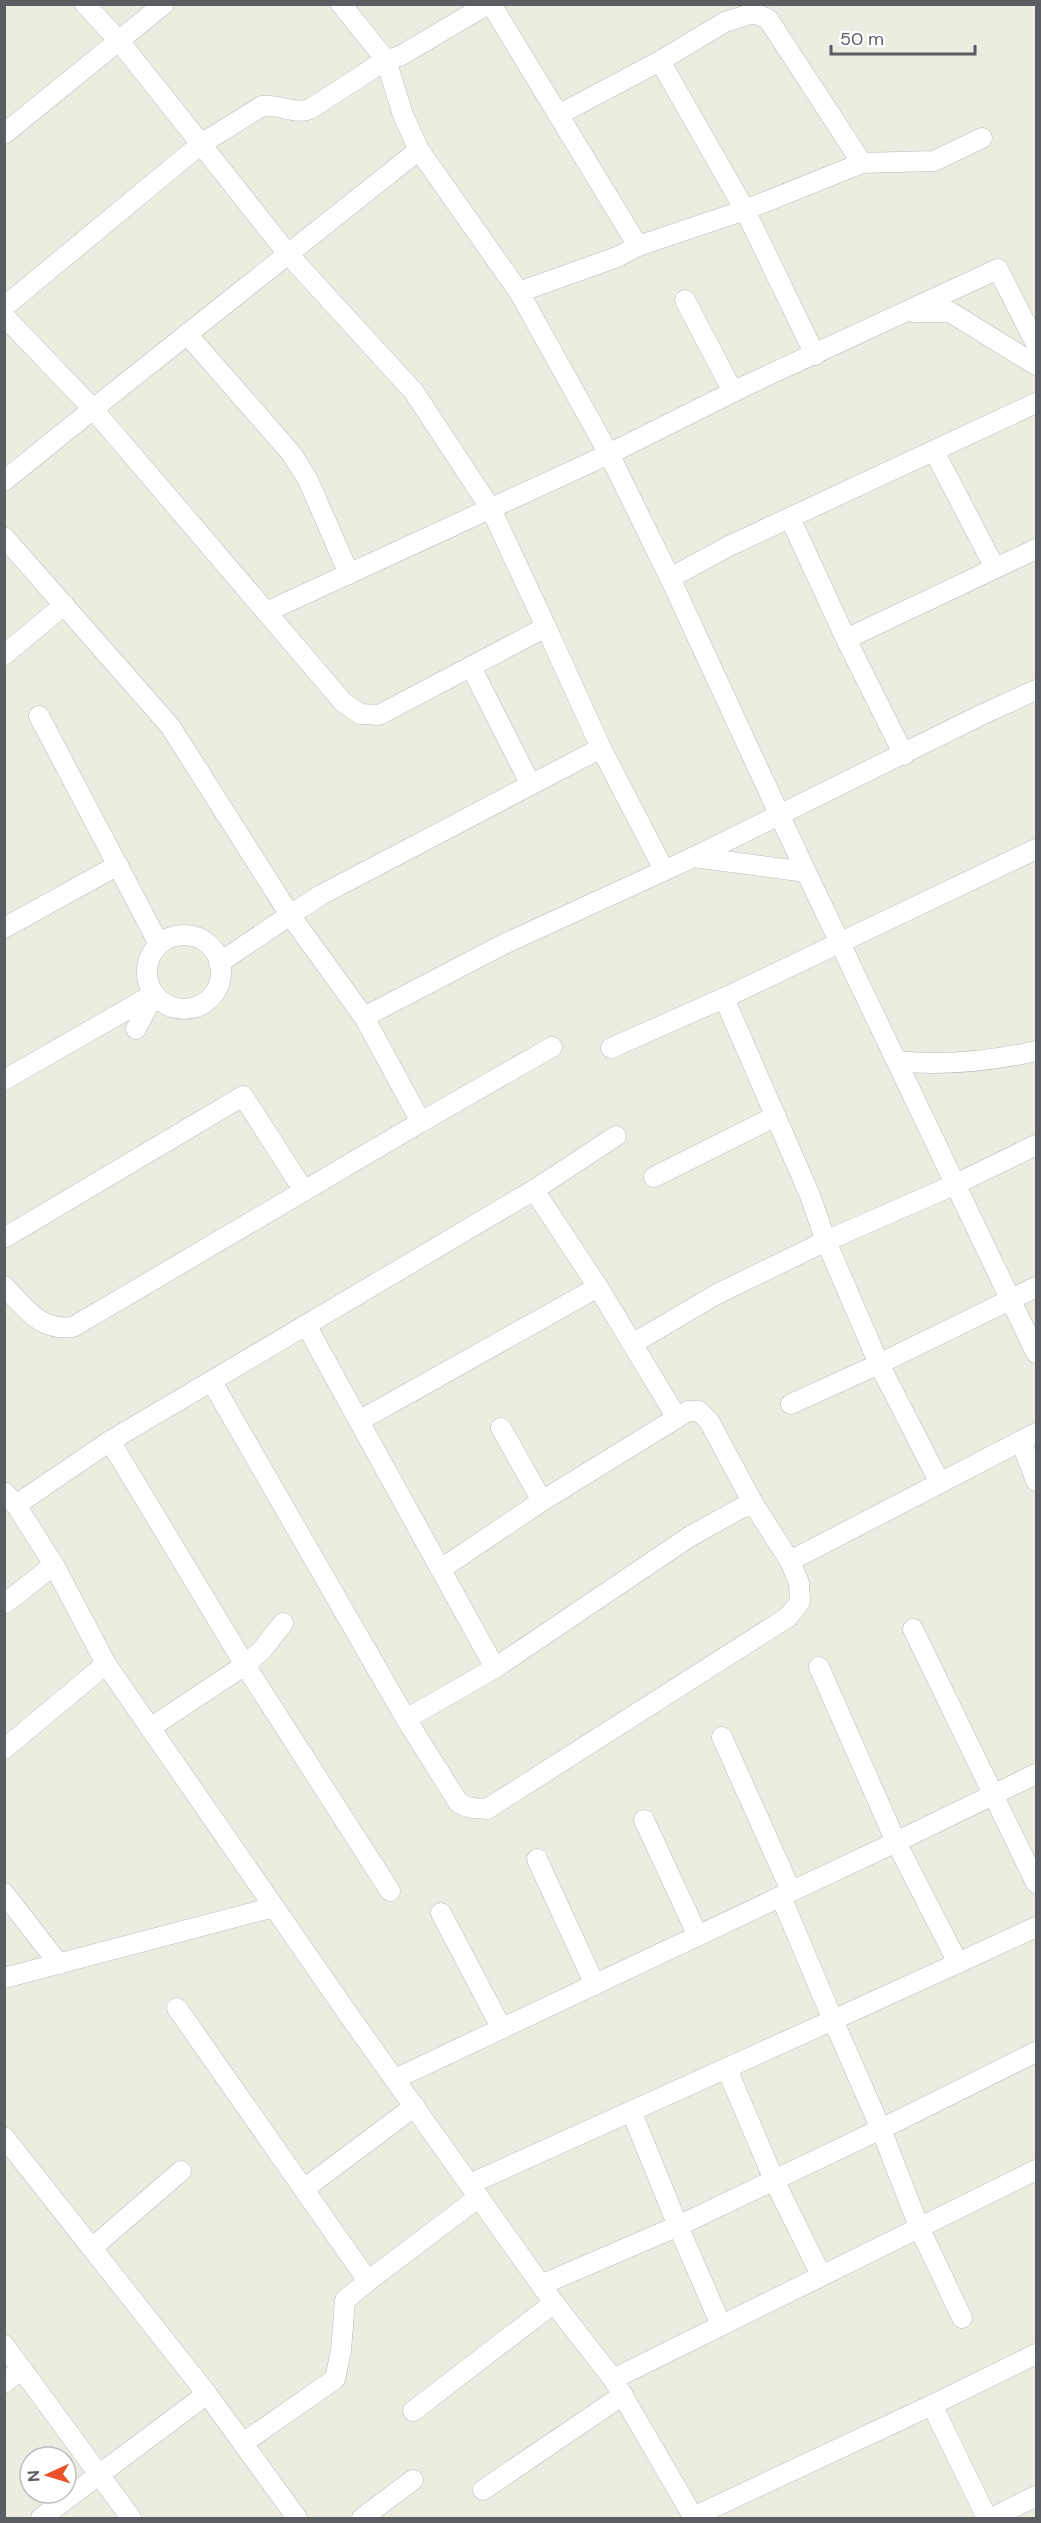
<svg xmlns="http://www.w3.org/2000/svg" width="1041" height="2523" font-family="'DM Sans',sans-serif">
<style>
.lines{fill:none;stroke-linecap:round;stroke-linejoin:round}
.street-casing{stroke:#b9bbc0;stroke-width:21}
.street{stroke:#fff;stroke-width:20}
</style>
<rect width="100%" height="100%" fill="#edece1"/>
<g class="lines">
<defs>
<g id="street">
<path d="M85 4 119 41 201 144 262 106C278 104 296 115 310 109L386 60 400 56 488 4"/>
<path d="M341 4 386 60 403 115 419 150"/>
<path d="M491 4 638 246 617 257 519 292"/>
<path d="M660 61 725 22 754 13 768 19 862 163 745 210 815 355"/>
<path d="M558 115 660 61 745 210 638 246"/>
<path d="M4 134 164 4"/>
<path d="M862 163 934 161 982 138"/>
<path d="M685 300 733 392"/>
<path d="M4 307 201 144 288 254 414 392 491 509 546 627"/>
<path d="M913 312H950L1036 365"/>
<path d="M4 316 93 409 419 150 519 292 609 454 670 578 729 546 1036 403"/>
<path d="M187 334 291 453 308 480 349 574"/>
<path d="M934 451 995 568"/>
<path d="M4 481 93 409 343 702 360 714 379 715 546 627 601 748 321 895 290 915 364 1017 421 1122 73 1327C39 1331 26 1308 4 1286"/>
<path d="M790 518 846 639"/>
<path d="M4 537 170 726 290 915 219 963"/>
<path d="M670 578 806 872 1036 1353"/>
<path d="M266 612 609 454 747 385 998 269 1036 344"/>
<path d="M4 655 64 605"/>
<path d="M471 667 531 785"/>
<path d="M39 716 159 944"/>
<path d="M601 748 664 870"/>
<path d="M904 755 846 639 1036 549"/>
<path d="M694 857 806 872"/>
<path d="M4 928 118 865"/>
<circle cx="184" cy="972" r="37"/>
<path d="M724 998 809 1193 826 1241 956 1184 1036 1145"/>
<path d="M364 1017 504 944 694 857 981 715 1036 690"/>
<path d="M136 1029 154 994"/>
<path d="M611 1048 724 998 1036 849"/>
<path d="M897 1061C943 1066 991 1061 1036 1051"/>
<path d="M4 1080 154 994"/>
<path d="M421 1122 552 1047"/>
<path d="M654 1177 776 1116"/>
<path d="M534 1190 616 1136"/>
<path d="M4 1238 243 1096 304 1191"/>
<path d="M306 1325 495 1668 406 1719"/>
<path d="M632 1344 717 1294 826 1241 879 1364 791 1404"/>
<path d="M212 1382 406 1719 458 1802C467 1809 476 1808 487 1809L788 1617 800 1602 799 1583 790 1561 1036 1433"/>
<path d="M359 1421 598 1287"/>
<path d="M501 1428 542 1501"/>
<path d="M110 1441 245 1665 390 1891"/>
<path d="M1021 1441 1036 1481"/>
<path d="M940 1483 879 1364 1036 1287"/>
<path d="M4 1492 16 1505 54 1565 106 1664 348 2014 554 2303 613 2379 694 2518"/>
<path d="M16 1505 110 1441 534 1190 598 1287 677 1418"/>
<path d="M441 1569 542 1501 688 1411H699L709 1421 754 1505"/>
<path d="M4 1604 54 1565"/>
<path d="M913 1629 1036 1883"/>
<path d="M495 1668 689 1537 741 1508 754 1505 790 1561"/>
<path d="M150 1728 245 1665 262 1650 283 1623"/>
<path d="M722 1737 791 1891"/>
<path d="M4 1749 106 1664"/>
<path d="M644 1820 698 1936"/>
<path d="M537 1859 595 1985"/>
<path d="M4 1893 59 1964"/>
<path d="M441 1913 502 2029"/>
<path d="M958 1963 1036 1927"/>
<path d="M4 1978 274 1907"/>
<path d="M177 2008 368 2281 479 2197"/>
<path d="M727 2069 774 2180 821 2275"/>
<path d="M395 2079 896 1842 819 1667"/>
<path d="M632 2113 678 2226 881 2129 833 2020 958 1963 896 1842 1036 1774"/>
<path d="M4 2137 207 2394"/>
<path d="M470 2184 833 2020 781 1897"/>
<path d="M304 2189 415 2106"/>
<path d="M92 2248 181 2171"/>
<path d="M541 2285 678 2226 721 2325"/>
<path d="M962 2318 919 2227 881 2129 1036 2052"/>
<path d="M4 2345 131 2518"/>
<path d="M613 2379 1036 2170"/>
<path d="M4 2383 22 2369"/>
<path d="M932 2405 1036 2354"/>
<path d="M413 2411 554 2303"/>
<path d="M243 2443 335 2379 341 2351 345 2300 368 2281"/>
<path d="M483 2490 623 2395"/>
<path d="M693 2517 932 2405 987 2518"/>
<path d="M41 2518 207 2394 297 2518"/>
<path d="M362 2518 413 2480"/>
<path d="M992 2518 1036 2496"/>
</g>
</defs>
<use href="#street" class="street-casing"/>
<use href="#street" class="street"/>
</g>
<rect width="1041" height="2523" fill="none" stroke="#5a5d62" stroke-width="12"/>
<g transform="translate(48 2475) rotate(266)"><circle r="28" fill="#ffffff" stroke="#bdbec0" stroke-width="1.5"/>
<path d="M0-4.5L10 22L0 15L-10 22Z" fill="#e9512b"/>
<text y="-9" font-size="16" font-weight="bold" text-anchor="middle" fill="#5a5d62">N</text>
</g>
<path d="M831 45v9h144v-9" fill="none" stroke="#5a5d62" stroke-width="3"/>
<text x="840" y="45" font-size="18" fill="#5a5d62" stroke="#ffffff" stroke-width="4.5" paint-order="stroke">50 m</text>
</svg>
